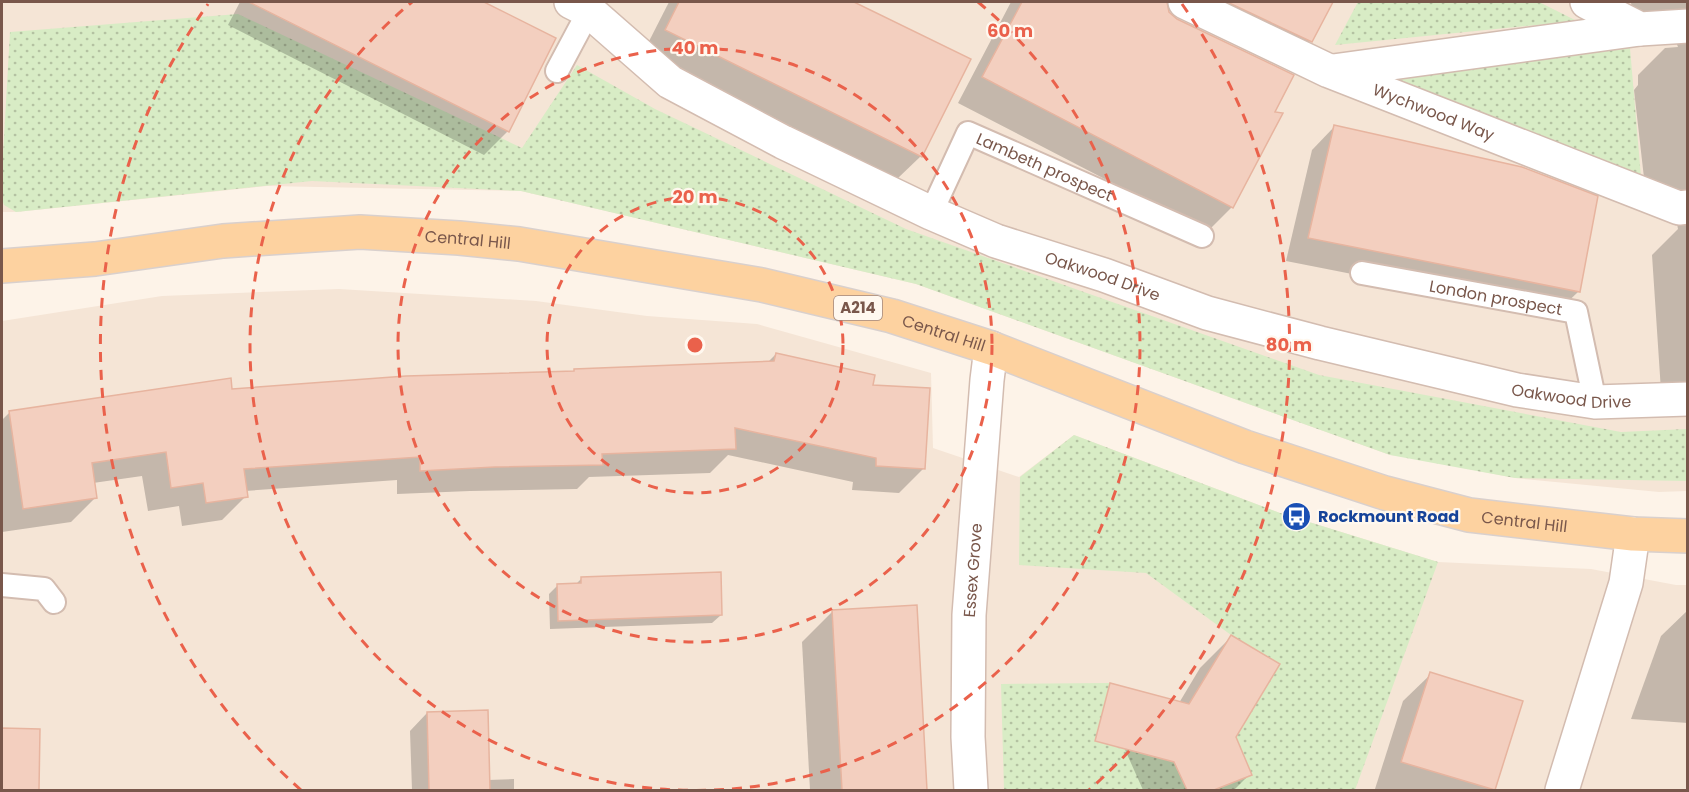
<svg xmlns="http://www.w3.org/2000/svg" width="1689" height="792" font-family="Poppins,sans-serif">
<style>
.residential{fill:#f5e5d6}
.grass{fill:url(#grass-dots)}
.shadow{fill:#0003}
.building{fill:#f3cfbf;stroke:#e7b49f;stroke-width:1.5}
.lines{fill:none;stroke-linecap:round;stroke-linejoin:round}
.lane-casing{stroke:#d3bcb0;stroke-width:26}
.street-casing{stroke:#d3bcb0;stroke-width:36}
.primary-casing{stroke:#d9d0cd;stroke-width:36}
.lane{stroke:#fff;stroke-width:22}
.street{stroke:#fff;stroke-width:33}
.primary{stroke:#fdd2a0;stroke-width:33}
.ring{fill:none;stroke:#ea614b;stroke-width:3;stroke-dasharray:10 8}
.labels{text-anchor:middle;stroke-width:4.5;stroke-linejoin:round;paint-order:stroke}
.shield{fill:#fff8ef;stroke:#a1877c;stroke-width:1.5}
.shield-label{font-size:15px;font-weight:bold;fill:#79574b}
.street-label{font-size:16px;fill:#79574b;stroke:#fff8ef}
.transit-label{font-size:16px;font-weight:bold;fill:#164399;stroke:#fff8ef;text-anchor:start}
.centre{fill:#ea614b;stroke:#fff8ef;stroke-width:3}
.ring-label{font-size:18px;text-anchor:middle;font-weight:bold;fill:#ea614b;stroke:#fff8ef;stroke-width:4.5;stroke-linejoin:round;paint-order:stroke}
</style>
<defs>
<pattern id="grass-dots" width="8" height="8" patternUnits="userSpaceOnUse" patternTransform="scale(1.5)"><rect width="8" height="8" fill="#d8ecc5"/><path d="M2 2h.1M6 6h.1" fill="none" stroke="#b4c2a2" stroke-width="1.8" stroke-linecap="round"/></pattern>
</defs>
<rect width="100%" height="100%" fill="#fdf3e8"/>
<g class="residential">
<path d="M2 2H1687V491L1659 492 1515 478 1458 467 1432 459 1390 455 916 284 521 191 267 186 16 212H2Z"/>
<path d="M339 289 536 301 647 316 757 324 931 373 933 448 1019 477 1074 435 1280 513 1438 562 1591 569 1676 585H1687V790H2V321L162 296Z"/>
</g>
<g class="grass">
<path d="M1358 2H1539L1577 21 1335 45Z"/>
<path d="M238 14 522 148 577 65 655 109 906 229 1319 375 1621 432 1687 429V481L1515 478 1390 455 916 284 521 191 312 181 16 212 4 205 2 199V172L10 32Z"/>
<path d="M1630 48 1641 177 1382 77Z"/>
<path d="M1074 435 1280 513 1438 562 1355 790H1214L1252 775 1236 737 1279 664 1231 635 1146 573 1019 565 1020 477Z"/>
<path d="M1110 683 1095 741 1174 762 1187 790H1004L1001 684Z"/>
</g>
<g class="shadow">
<path d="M240 2H481L554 38 508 131 484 155 228 25Z"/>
<path d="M669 2H851L969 60 921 156 897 179 643 53Z"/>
<path d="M1011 2H1331L1310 41 1285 66 1167 10 1169 14 1273 113 1232 207 1207 232 958 103Z"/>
<path d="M1631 2H1688V389L1661 391 1652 255 1678 229 1677 224 1648 213 1634 90 1638 85V75L1665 48 1678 47 1676 42 1634 35Z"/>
<path d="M1335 126 1579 291 1555 314 1286 261 1312 150Z"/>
<path d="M776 354 871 386 923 469 899 493 852 490 853 482 728 455 710 473 589 477 577 489 470 491 397 494V480L245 491 246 496 222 520 182 526 179 506 148 511 142 476 93 483 95 498 71 522 2 532V420L10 412 231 390 768 362Z"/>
<path d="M582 578 721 615 712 623 550 629 549 594 558 585 576 584Z"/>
<path d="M916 606 925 790H810L802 642 833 611Z"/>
<path d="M1688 610V723L1631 719 1661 636Z"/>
<path d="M1231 637 1235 737 1250 774 1234 790H1143L1114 725 1179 703 1200 668Z"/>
<path d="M1431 674 1521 702 1493 790H1381L1375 789 1403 701Z"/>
<path d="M427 713 488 780 514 779V790H412L410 731Z"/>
<path d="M2 730H39L38 790H2Z"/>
</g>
<g class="building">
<path d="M249 2H484L556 38 509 132Z"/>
<path d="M679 2H854L971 59 922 157 665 30Z"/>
<path d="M1022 2H1167L1169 12 1177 19 1294 75 1275 112 1283 113 1233 208 982 77Z"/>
<path d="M1227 2H1333L1312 42Z"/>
<path d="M1334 125 1522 167 1598 196 1580 292 1308 238Z"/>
<path d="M776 353 875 375 873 385 930 388 925 469 876 466V458L735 428 736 449 602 454 603 465 495 467 420 471V457L244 469 248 497 206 503 203 483 171 488 166 452 92 463 97 498 23 509 9 411 231 378 232 389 406 376 574 371V369L774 361Z"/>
<path d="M721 572 722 615 558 621 557 584 581 583V577Z"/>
<path d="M917 605 927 790H842L832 610Z"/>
<path d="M1231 635 1280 664 1236 737 1252 775 1214 790H1187L1174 762 1095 741 1110 683 1189 704Z"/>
<path d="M1430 672 1523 701 1495 790 1401 762Z"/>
<path d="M488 710 490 790H429L427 712Z"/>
<path d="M2 728 40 729 39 790H2Z"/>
</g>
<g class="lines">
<defs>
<g id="lane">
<path d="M557 71 589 11"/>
<path id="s1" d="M931 213 968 133 1202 236"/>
<path id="s2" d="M1362 273 1576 312 1595 402"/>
<path d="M2 585 44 589 54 602"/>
</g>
<g id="street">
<path id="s3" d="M571 2 589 11 670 82 783 142 931 213 996 241 1104 275 1207 313 1320 343 1517 390 1595 402 1688 399"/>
<path id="s4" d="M1185 2 1329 71 1679 208 1688 207"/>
<path d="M1587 2 1640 29 1688 26"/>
<path d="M1333 71 1640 29"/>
<path id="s5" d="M971 790 968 737 969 615 987 380 991 348"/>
<path d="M1562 790 1626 583 1633 534"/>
</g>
<g id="primary">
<path id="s6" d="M2 266 95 259 223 241 360 232 459 238 519 244 762 285 892 316 991 348 1245 447 1385 493 1469 515 1633 534 1688 536"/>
</g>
</defs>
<use href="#lane" class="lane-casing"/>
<use href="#street" class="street-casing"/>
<use href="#primary" class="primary-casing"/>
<use href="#lane" class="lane"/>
<use href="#street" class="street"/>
<use href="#primary" class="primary"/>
</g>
<g class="ring">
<circle cx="695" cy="345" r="148"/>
<circle cx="695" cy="345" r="297"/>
<path d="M978 2A445 445 0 1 1 412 2"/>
<path d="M301 790A594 594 0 0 1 208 4M1182 4A594 594 0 0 1 1089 790"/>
</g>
<defs>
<symbol id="bus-disc" viewBox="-11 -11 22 22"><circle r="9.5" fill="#1a4fb4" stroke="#fff8ef"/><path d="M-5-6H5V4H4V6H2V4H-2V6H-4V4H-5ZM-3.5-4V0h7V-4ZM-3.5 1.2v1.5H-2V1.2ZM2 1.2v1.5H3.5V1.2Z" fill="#fff"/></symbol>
</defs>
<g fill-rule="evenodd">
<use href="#bus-disc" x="1280" y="500" width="33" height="33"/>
</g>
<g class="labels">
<rect class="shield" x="834" y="296" width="48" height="24" rx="4.5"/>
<g class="shield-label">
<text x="858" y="313">A214</text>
</g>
<g class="street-label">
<text dy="6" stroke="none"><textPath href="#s4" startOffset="272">Wychwood Way</textPath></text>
<text dy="6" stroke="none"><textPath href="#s1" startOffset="172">Lambeth prospect</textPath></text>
<text dy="6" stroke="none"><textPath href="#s6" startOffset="468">Central Hill</textPath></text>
<text dy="6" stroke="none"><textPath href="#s3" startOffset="603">Oakwood Drive</textPath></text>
<text dy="6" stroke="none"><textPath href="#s2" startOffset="136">London prospect</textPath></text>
<text dy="6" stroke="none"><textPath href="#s6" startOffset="954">Central Hill</textPath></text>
<text dy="6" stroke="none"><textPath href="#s3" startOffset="1088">Oakwood Drive</textPath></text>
<text dy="6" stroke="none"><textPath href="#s6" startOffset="1566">Central Hill</textPath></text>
<text dy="6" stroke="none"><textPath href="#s5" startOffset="220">Essex Grove</textPath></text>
</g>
<g class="transit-label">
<text x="1318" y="522">Rockmount Road</text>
</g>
</g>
<circle cx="695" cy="345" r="9" class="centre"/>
<g class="ring-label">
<text x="1010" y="37">60 m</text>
<text x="695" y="54">40 m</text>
<text x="695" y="203">20 m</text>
<text x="1289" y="351">80 m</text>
</g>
<rect width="1689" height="792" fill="none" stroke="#79574b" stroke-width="6"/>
</svg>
